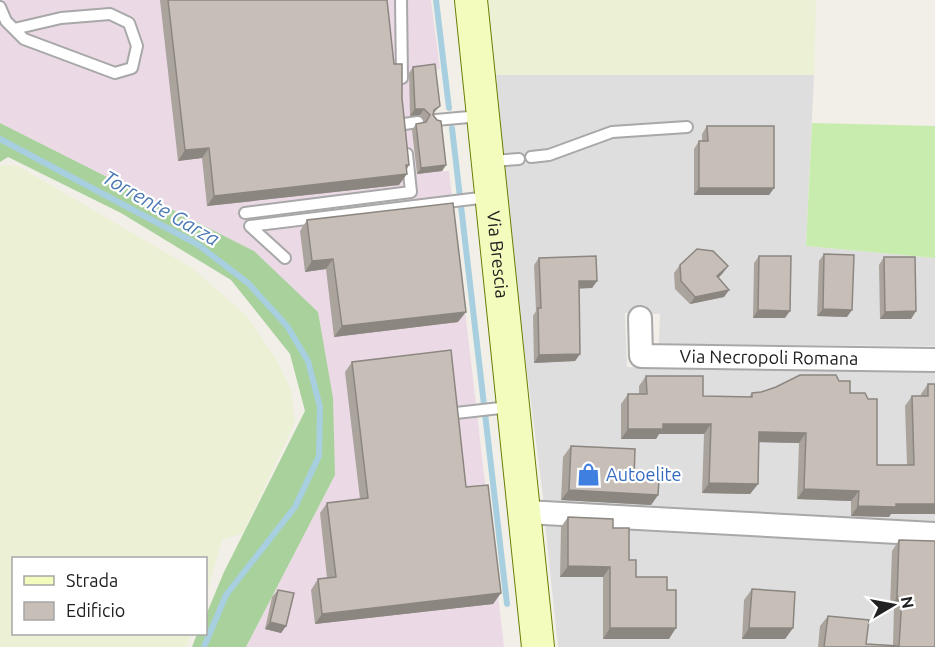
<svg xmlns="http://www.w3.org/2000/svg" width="935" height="647" font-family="Ubuntu,sans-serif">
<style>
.residential{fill:#dfdede}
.industrial{fill:#ebdae6}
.farmland{fill:#ecf0d4}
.grass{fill:#c8ecae}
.forest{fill:#a8d19c}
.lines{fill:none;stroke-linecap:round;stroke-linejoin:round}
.stream{stroke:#a8cfdf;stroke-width:6}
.service-casing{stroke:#a8a8a8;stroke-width:14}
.minor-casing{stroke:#a8a8a8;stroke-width:26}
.secondary-casing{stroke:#677e03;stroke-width:34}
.service{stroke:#fff;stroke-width:10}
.minor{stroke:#fff;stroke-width:22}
.secondary{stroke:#f3fbbd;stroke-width:32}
.wall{fill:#aba49d}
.shaded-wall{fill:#8b8680}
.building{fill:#c7bfb7;stroke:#8b8680;stroke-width:1.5}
.labels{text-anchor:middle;stroke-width:4.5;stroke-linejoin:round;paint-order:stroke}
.street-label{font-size:18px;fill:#212121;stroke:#fff}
.shop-label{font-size:18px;fill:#366cbe;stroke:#fff;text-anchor:start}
.water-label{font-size:20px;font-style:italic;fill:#4b77b4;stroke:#fff}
</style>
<rect width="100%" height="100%" fill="#f2efe8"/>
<g class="residential">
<path d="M496 75H814L806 246 935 258V346L659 344 660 314 625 313 627 367 935 372V521L544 504 512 254Z"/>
<path d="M545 523 935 540V647H558Z"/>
</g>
<path class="industrial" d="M0 0H431L440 69 431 71 442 171H449L504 647H246L335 475 254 251 0 123Z"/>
<g class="farmland">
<path d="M487 0H816L814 75H496Z"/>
<path d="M0 165 18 166 192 268 247 316 276 359 291 390 295 422 243 533 222 540 206 596V558H14V634H191L186 647H0Z"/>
</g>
<path class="grass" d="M812 123 935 126V258L806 246Z"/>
<path class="forest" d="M0 123 254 251 318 312 333 398 335 475 246 647H192L197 634H206V615L224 572 305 411 290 354 231 280 121 213 8 157 0 162Z"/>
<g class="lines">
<g class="stream">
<path d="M436 0 449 108"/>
<path d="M452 128 507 604"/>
<path d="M0 139 197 244 248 283 287 326 308 361 320 407 319 456 295 507 226 595 204 647"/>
</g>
<defs>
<g id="service">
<path d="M401 0 402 78"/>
<path d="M0 7 6 21 24 39 115 73 132 68 137 46 129 23 110 14 61 18 14 29"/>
<path d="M436 120 480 116"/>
<path d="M404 124 418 122"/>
<path d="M531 157 549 155 612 132 687 127"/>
<path d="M491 161 519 159"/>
<path d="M245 213 411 192 407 154"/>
<path d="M285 258 250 226 488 197"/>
<path d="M456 413 509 407"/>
</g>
<g id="minor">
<path id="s1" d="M640 318 641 356 935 360"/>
<path d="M525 512 935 534"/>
</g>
<g id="secondary">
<path id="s2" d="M471 0 538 647"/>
</g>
</defs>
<use href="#service" class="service-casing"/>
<use href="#minor" class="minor-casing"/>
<use href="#secondary" class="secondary-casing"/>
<use href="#service" class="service"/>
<use href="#minor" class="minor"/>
<use href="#secondary" class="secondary"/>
</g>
<g class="wall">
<path d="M160 0H387L394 64 402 98 409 165 399 185 207 206 202 158 178 161Z"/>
<path d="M413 67 440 106 433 114 446 165 442 171 417 174 412 130 416 124 425 122 420 115 410 116 409 73Z"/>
<path d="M707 126 774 188 769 195H694V149L699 141H702V134Z"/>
<path d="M307 220 458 322 334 337 326 269 305 272 300 231Z"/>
<path d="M824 254 847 317 817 316 819 261Z"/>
<path d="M759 256 785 318H753L754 263Z"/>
<path d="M884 257 916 311 911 319H880L879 265Z"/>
<path d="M539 258 597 281 592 288H579L580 354 575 361 534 363 533 316 536 311 534 265Z"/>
<path d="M680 265 728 266 722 274 718 278 729 290 724 297 690 304 675 289 674 273Z"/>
<path d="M352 362 466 487 501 593 493 604 315 624 311 590 318 579 327 578 320 513 327 503 360 499 345 372Z"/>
<path d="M646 376 703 396 749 397 752 393 761 392 839 381 850 393 877 465H907L905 406 912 396H921V394L928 384H935V514H891L889 517 851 516V501L797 499 799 443 759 442 758 484 750 494 702 493 704 434H659L656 439H621V404L628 394H639V386Z"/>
<path d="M571 446 634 479 658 495 651 505 561 500 563 457Z"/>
<path d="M568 517 613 528 629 560 636 577 667 590 669 639H603V577H560L561 527Z"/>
<path d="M899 540 935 647H818L820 626 828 616 866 644 893 645 894 608H890L892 551Z"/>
<path d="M752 589 793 628 785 639H742L744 600Z"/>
<path d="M278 590 286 626 281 633 265 629 272 597Z"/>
</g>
<g class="shaded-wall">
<path d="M415 109H424L420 115 410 116Z"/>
<path d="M209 148 202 158 178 161 185 150Z"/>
<path d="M409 165 402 174H407L399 185 207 206 214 196Z"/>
<path d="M446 165 442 171 417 174 421 168Z"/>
<path d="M699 188H774L769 195H694Z"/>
<path d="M333 259 326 269 305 272 312 261Z"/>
<path d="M728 266 722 274 712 284 717 276Z"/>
<path d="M579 281H597L592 288 573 289Z"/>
<path d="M729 290 724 297 690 304 695 297Z"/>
<path d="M823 309 852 310 847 317 817 316Z"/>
<path d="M758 310 790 311 785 318H753Z"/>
<path d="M916 311 911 319H880L885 312Z"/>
<path d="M466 312 458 322 334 337 342 326Z"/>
<path d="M580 354 575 361 534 363 539 355Z"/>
<path d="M663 424H711L704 434H659L656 439H621L628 429Z"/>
<path d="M759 432 806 433 799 443 752 442Z"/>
<path d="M709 483 758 484 750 494 702 493Z"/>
<path d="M804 489 859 491 851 501 797 499Z"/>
<path d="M569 490 658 495 651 505 561 500Z"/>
<path d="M896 504H935V514H891L889 517 851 516 858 506Z"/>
<path d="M568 566 610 567 603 577H560Z"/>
<path d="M501 593 493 604 315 624 322 614Z"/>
<path d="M897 597H902L894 608H890Z"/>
<path d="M270 622 286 626 281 633 265 629Z"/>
<path d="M610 628H676L669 639H603Z"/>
<path d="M749 628H793L785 639H742Z"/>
</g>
<g class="building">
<path d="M168 0H387L394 64H402V98L409 165H406L407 174 214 196 209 148 185 150Z"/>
<path d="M435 64 440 106 434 110 433 115 437 120 441 121 446 165 421 168 416 124 426 122 430 115 424 109H415L413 67Z"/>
<path d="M707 126H774V188H699V141H708Z"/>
<path d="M453 203 466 312 342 326 333 259 312 261 307 220Z"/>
<path d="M697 249 713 251 728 266 717 276 729 290 695 297 681 281 680 265Z"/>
<path d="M824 254 854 255 852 310 823 309Z"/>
<path d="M596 256 597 281H579L580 354 539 355 538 308H541L539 258Z"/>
<path d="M759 256H791L790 311 758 310Z"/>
<path d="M884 257H915L916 311 885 312Z"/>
<path d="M451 350 466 487 488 485 501 593 322 614 318 579 336 577 327 503 368 498 352 362Z"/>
<path d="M800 375H836L839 381H850V393H865L868 399H877V465H914L912 396H928V384H935V504H896V507L858 506 859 491 804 489 806 433 759 432 758 484 709 483 711 424H663V429H628V394H647L646 376H703V396L752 397V393L761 392 776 387Z"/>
<path d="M571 446 635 449 634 479 659 480 658 495 569 490Z"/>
<path d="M568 517 613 519V528H629V560H636V577H667V590H676V628H610V567L568 566Z"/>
<path d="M899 540 935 541V647H824L828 616 869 620 866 644 899 646 902 597H897Z"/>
<path d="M752 589 795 592 793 628H749Z"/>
<path d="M278 590 294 593 286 626 270 622Z"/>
</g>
<defs>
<symbol id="shop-bare" viewBox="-9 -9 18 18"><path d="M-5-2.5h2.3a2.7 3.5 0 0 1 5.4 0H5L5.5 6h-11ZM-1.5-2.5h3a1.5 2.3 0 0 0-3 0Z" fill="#3f7fe0" stroke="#fff" stroke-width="2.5" paint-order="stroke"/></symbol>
</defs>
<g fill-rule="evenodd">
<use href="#shop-bare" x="572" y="458" width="33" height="33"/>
</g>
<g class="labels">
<g class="street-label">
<text dy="6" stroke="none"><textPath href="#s2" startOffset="256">Via Brescia</textPath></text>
<text dy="6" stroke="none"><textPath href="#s1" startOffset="166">Via Necropoli Romana</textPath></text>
</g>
<g class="shop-label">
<text x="606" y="481">Autoelite</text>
</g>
<g class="water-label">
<text transform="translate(161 208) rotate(30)" y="7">Torrente Garza</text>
</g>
</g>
<rect x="12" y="557" width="195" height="78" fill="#ffffff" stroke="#a6a6a6" stroke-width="1.5"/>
<rect x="24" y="576" width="30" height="9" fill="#f3fbbd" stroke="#a6a6a6" stroke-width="1.5"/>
<text x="66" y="587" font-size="18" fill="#212121">Strada</text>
<rect x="24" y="602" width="30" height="18" fill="#c7bfb7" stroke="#a6a6a6" stroke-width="1.5"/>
<text x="66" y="617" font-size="18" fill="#212121">Edificio</text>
<g transform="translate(893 605) rotate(80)" stroke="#ffffff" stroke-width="4.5" paint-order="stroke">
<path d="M0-4.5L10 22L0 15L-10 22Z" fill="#212121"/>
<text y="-9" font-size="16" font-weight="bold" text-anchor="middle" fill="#212121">N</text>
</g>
</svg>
